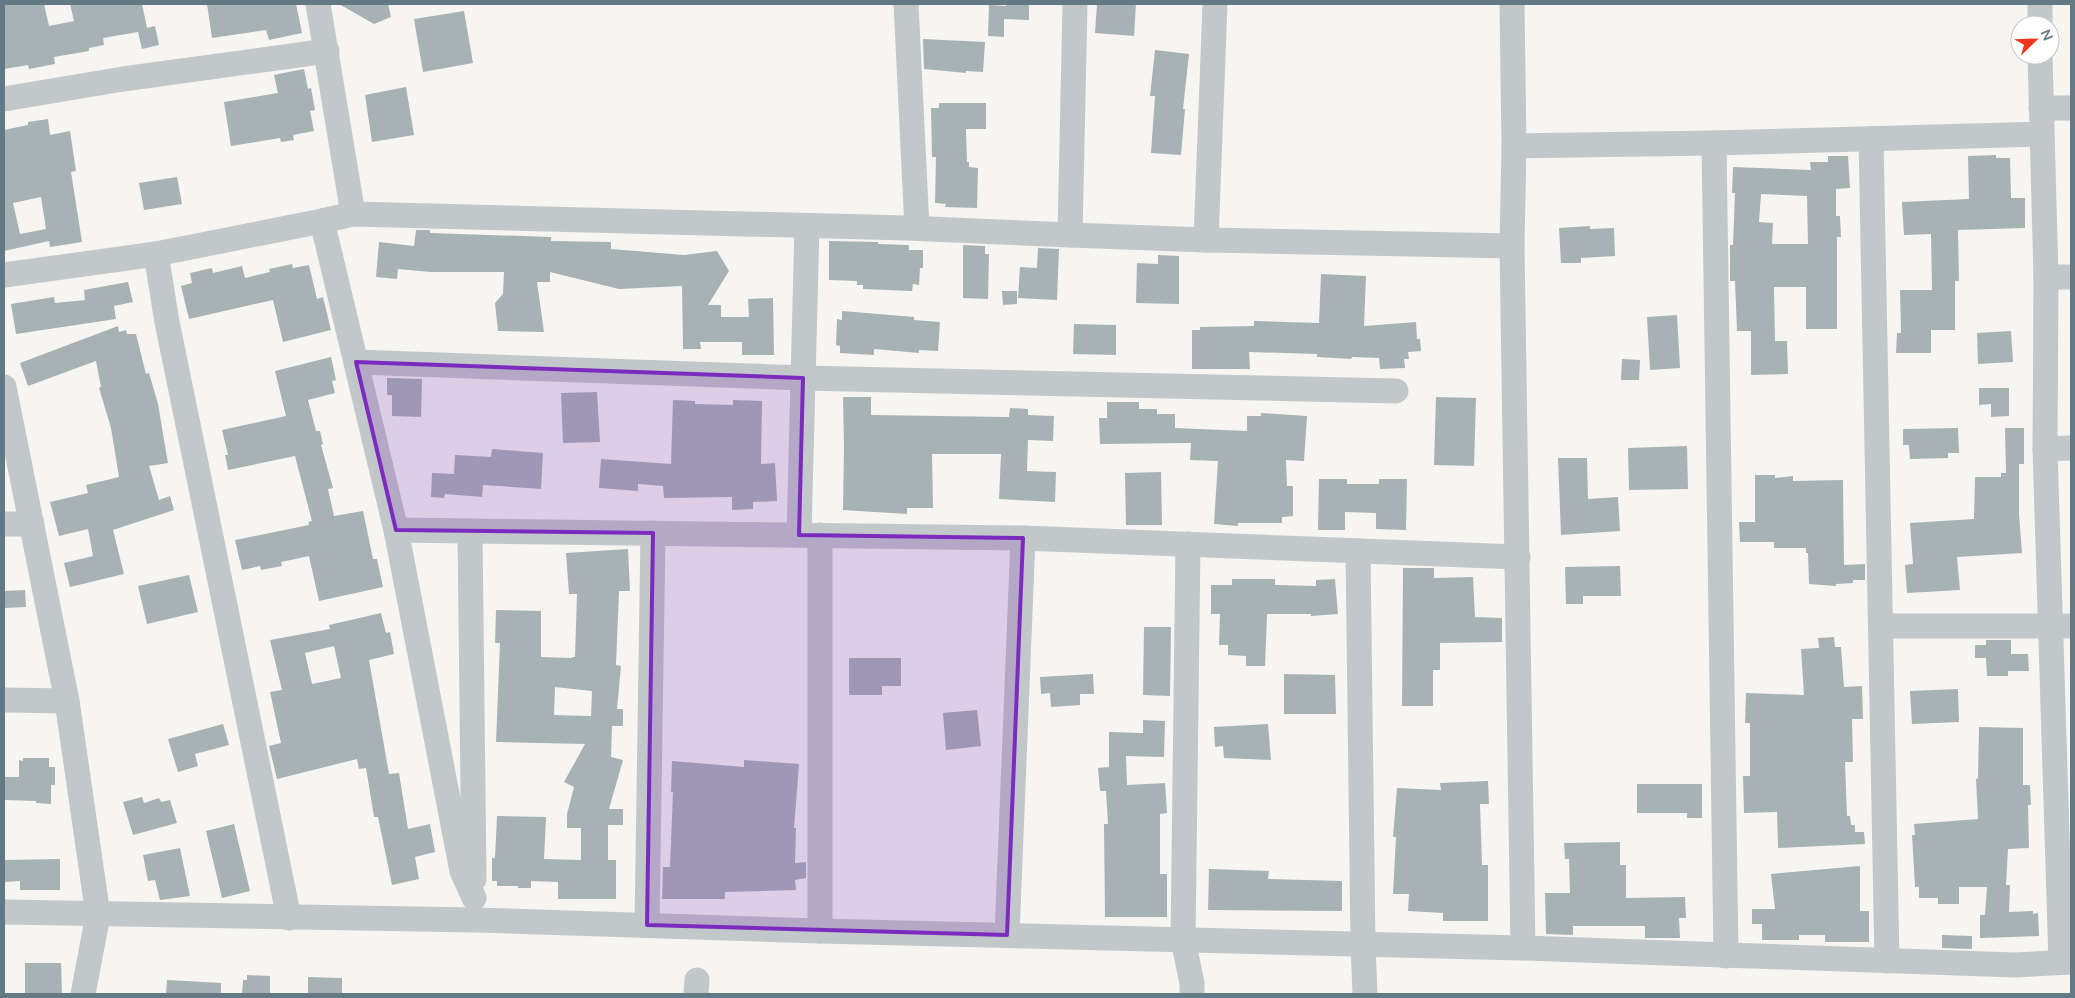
<svg xmlns="http://www.w3.org/2000/svg" width="2075" height="998" font-family="Mulish,sans-serif">
<style>
.building{fill:#a7b2b5;fill-rule:evenodd}
.lines{fill:none;stroke-linecap:round;stroke-linejoin:round}
.minor{stroke:#c2c7c9;stroke-width:25}
.marked{fill:#7b2cbf;fill-opacity:0.2;stroke:#7b2cbf;stroke-width:4;stroke-linejoin:round}
</style>
<rect width="100%" height="100%" fill="#f6f5f1"/>
<g class="building">
<path d="M4 4H44L49 26 74 21 70 4H142L147 28 155 26 159 45 142 49 138 32 103 38 104 45 89 48V51L54 57 55 64 29 69 28 65 4 69Z"/>
<path d="M207 4H296L302 33 269 40 266 30 212 38Z"/>
<path d="M339 4H388L391 17 374 24Z"/>
<path d="M1006 4H1029V20L1004 19V37L988 36 989 5 1006 6Z"/>
<path d="M1097 4H1136L1134 36 1095 33Z"/>
<path d="M464 11 473 63 423 72 414 19Z"/>
<path d="M923 39 985 42 983 72 966 71V73L924 69Z"/>
<path d="M1155 50 1189 54 1183 109H1185L1181 155 1151 153 1155 96H1150Z"/>
<path d="M304 69 308 89 311 88 315 110 310 111 314 131 293 135 294 140 281 142 280 138 231 146 224 102 278 93 274 75Z"/>
<path d="M406 87 414 135 372 142 365 95Z"/>
<path d="M939 103H986V129H966L967 162H969V167L978 168 977 208 945 207 946 204 935 203 936 157H932L931 108H939Z"/>
<path d="M48 119 50 135 70 131 76 171 71 172 82 242 50 247 49 241 4 251V130L28 125V122ZM41 197 46 229 20 234 13 203Z"/>
<path d="M1996 155V158H2010L2011 198H2025V228L1958 230 1959 281H1955V330H1931V353H1896L1897 333H1901L1900 290H1932L1931 234 1904 235 1902 202 1969 199 1968 156Z"/>
<path d="M1828 156H1848L1850 188 1836 189V216H1840L1841 237H1837V329H1806V287H1774L1775 341H1787L1788 374 1751 375V331H1737L1735 281H1730V245H1733L1735 193H1732L1733 167 1811 170 1810 162H1828ZM1761 194 1807 196 1808 244H1772L1773 223 1759 222Z"/>
<path d="M177 177 182 204 144 210 139 183Z"/>
<path d="M1590 226V229L1614 228 1615 256 1581 258V263H1561L1559 228Z"/>
<path d="M416 230H430V233L551 237V241L611 242V249L684 255 717 251 729 271 708 305H721V317H749L748 299 773 298 774 355H742V342H700L701 349H683L682 286 619 289 550 272V282H537L544 332 498 331 495 303 503 294 504 272H430L398 269 397 279 376 277 379 242 414 246Z"/>
<path d="M829 241 878 242V244L909 245V250H923V268H920L919 285 913 284 912 291 863 289V285H857V281L829 280Z"/>
<path d="M963 245 985 246V254H989L988 299 963 298Z"/>
<path d="M1038 248 1059 249 1057 300 1018 298 1020 267 1037 268Z"/>
<path d="M1158 255 1179 256V304L1136 303 1137 263 1158 264Z"/>
<path d="M292 264 293 268 309 265 317 299 323 297 331 330 283 342 273 300 189 319 181 286 192 283 190 273 212 268 213 273 242 266 245 278 270 272 269 269Z"/>
<path d="M1321 274 1366 276 1364 326 1416 322 1417 339H1420L1421 351 1408 352 1409 359H1404L1405 368 1380 369 1379 358 1352 357 1351 359 1317 357V354L1249 352 1250 369H1192V330H1200V327L1254 326V321L1319 323Z"/>
<path d="M128 282 133 302 114 306 116 319 16 334 11 304 54 297 55 303 85 300 84 290Z"/>
<path d="M1002 291H1017V304L1003 305Z"/>
<path d="M842 311 914 317V320L940 322 938 351 919 350V353L874 349V355L840 353V346L836 345 837 319 842 320Z"/>
<path d="M1677 315 1680 368 1650 370 1647 317Z"/>
<path d="M1074 324 1116 325V355L1073 354Z"/>
<path d="M118 326 119 332 126 330 127 334H136L146 374 149 373 158 404 168 463 149 466 159 500 170 496 174 510 113 530 124 574 70 587 64 563 93 556 88 529 59 536 50 502 88 493 86 485 119 477 111 428 99 388 101 387 96 361 28 386 20 363Z"/>
<path d="M2011 331 2013 362 1978 364 1977 333Z"/>
<path d="M331 357 336 380 332 381 335 393 308 400 316 431H320L323 444 321 445 333 488 328 489 334 516 363 511 373 559H377L383 587 319 601 309 556 281 562 282 566 261 570 260 566 242 570 235 540 309 525 308 522 312 521 295 456 228 470 225 455H228L222 430 286 416 275 371Z"/>
<path d="M1622 359 1640 360 1639 380H1621Z"/>
<path d="M387 378 422 379 421 417 392 416V395H387Z"/>
<path d="M1979 388H2009V416L1991 417V404L1979 405Z"/>
<path d="M597 392 600 442 563 443 561 393Z"/>
<path d="M843 397H871V415L1009 417 1010 408 1028 409V415L1054 416 1053 441 1028 440 1027 471 1056 472 1055 502 999 499 1001 454H932L933 508H907V514L843 510 844 448Z"/>
<path d="M1436 397 1476 398 1474 466 1434 465Z"/>
<path d="M673 400 695 401V404L733 405V400L762 401 761 464 775 463 777 501 753 502V509L732 510V497L664 498 663 486 638 484V491L599 488 601 459 671 464Z"/>
<path d="M1107 402H1139V409H1157V414H1175V428L1247 431V416H1261V413L1307 416 1304 461 1286 460 1287 486H1293V516L1282 517V523H1238V526L1214 524 1218 461 1190 460 1191 443 1100 444 1099 418H1107Z"/>
<path d="M1958 428 1959 453H1948V458L1910 459 1909 445H1903V429Z"/>
<path d="M2005 428H2024V464H2019V514L2022 553 1957 557 1960 590 1907 593 1905 565 1913 564 1910 523 1974 519 1975 477H2001V473H2006Z"/>
<path d="M1687 446 1688 489 1629 490 1628 448Z"/>
<path d="M492 449 543 453 541 489 483 485 482 497 445 494 444 498 431 497 432 473 454 474 455 455 491 457Z"/>
<path d="M1558 458H1587L1588 499 1618 497 1620 531 1561 535Z"/>
<path d="M1161 472 1162 525H1126L1125 473Z"/>
<path d="M1755 475H1775V478L1793 476V481L1843 480 1844 565 1865 564V580H1853V583L1836 584V586L1809 584 1808 553H1806V548H1774V542H1740L1739 522H1755Z"/>
<path d="M1319 479H1347V484H1379V479H1407L1406 530 1376 529V513L1345 512V530H1318Z"/>
<path d="M628 549 630 591H619L616 665 621 666 617 709H623V726H612L611 757 623 760 609 809H623V825H608V860H616V899H558V882L531 881V888H518V886H497V881H492V858H495L497 816 546 817 544 859 581 860V828H567V814L574 787 564 782 585 744 496 742 500 643H495L496 610 541 611V657L572 658V657H575L577 594H569L566 553ZM555 687 592 691 591 716 554 715Z"/>
<path d="M1620 566 1621 596H1583V604H1566L1565 567Z"/>
<path d="M1403 568H1434V578L1473 577 1475 617 1502 618V642L1440 643V670H1433V706H1402Z"/>
<path d="M189 575 198 612 147 624 138 586Z"/>
<path d="M1232 579H1275V585L1316 586V580L1335 579 1338 614 1311 616V614H1267L1265 666H1246V656L1228 655V645H1219L1220 614H1211V585H1232Z"/>
<path d="M25 590 26 607 4 608V591Z"/>
<path d="M381 613 386 633 390 632 394 654 369 660 389 774 399 773 408 829 430 824 435 852 415 857 419 879 392 885 378 817H374L366 768 359 769 357 759 277 779 269 746 281 743 270 692 282 690 270 640 330 629 329 625ZM334 646 341 678 312 684 305 653Z"/>
<path d="M1144 627H1171L1170 696 1143 695Z"/>
<path d="M1834 637 1835 647H1841L1844 687 1862 686 1863 719H1852L1853 762H1845L1847 816H1850L1851 825H1855V832H1864L1865 844 1778 848 1777 812 1744 813 1743 776H1750V723H1745L1746 693 1804 695 1801 649 1819 648 1818 638Z"/>
<path d="M1986 640H2011V654H2028L2029 671H2008V676H1987L1986 658H1975V645H1986Z"/>
<path d="M849 658H901V686H882V695H849Z"/>
<path d="M1093 674 1094 694H1080V705L1051 707 1050 693 1041 694 1040 677Z"/>
<path d="M1284 674 1335 675 1336 714H1284Z"/>
<path d="M1958 689 1959 722 1912 724 1910 691Z"/>
<path d="M977 710 981 746 946 750 943 713Z"/>
<path d="M1143 720 1165 721 1164 757 1126 756 1127 785 1165 783 1167 813 1160 814V874H1167V917H1105L1104 824H1108L1106 791H1100L1098 768 1109 767V732L1143 733Z"/>
<path d="M223 724 229 745 195 754 198 766 178 772 168 739Z"/>
<path d="M1268 724 1271 760 1224 758 1223 746 1215 747 1214 727Z"/>
<path d="M1979 727 2023 728V785H2030L2031 805H2028L2029 848 2008 849 2006 885H2010L2009 912 2033 911V914L2038 913 2039 936 1980 938V915H1985L1987 887H1959V904H1938V898H1919V887H1915L1912 835H1915L1914 824 1978 819 1976 779 1978 778Z"/>
<path d="M23 758H49V767H55V785H51V804L36 803V801L4 800V777H19V760L23 761Z"/>
<path d="M744 760 799 764 794 828H796L795 863 806 862V878L795 880 796 890 725 892V899H662L663 867H670L673 792H671L672 761 744 767Z"/>
<path d="M1488 781 1489 804H1480L1482 865H1488V921H1443V913L1408 911 1409 894H1393L1396 837H1393L1397 788 1441 790 1440 783Z"/>
<path d="M1637 784H1702V818H1687V813H1637Z"/>
<path d="M142 797 144 803 159 798 161 802 170 800 177 823 133 835 123 802Z"/>
<path d="M234 824 250 891 222 898 206 831Z"/>
<path d="M1620 842V865H1626V898L1685 897 1686 918H1679L1680 938H1645V926H1573V935L1546 934 1545 893H1570L1569 859H1565L1564 843Z"/>
<path d="M180 848 190 896 160 900 155 880 148 881 143 855Z"/>
<path d="M60 859V890H20V881L4 882V860Z"/>
<path d="M1860 866V911H1869V942H1825V935H1799V940H1762V924H1752V909H1775L1771 874Z"/>
<path d="M1209 869 1269 871 1268 879 1342 881V911L1208 910Z"/>
<path d="M1942 935 1972 936V949L1942 948Z"/>
<path d="M25 963H61L62 994H25Z"/>
<path d="M247 975 270 976V994H242L243 980H247Z"/>
<path d="M308 977 342 978V994H308Z"/>
<path d="M167 980 221 983V994H166Z"/>
</g>
<g class="lines">
<g class="minor">
<path d="M318 4 353 214"/>
<path d="M906 4 917 228"/>
<path d="M1512 4 1514 146 1512 246 1523 948"/>
<path d="M2040 4V25"/>
<path d="M2040 55 2046 277 2045 449 2061 962"/>
<path d="M4 99 123 79 327 51"/>
<path d="M2041 108H2071"/>
<path d="M1871 139 1887 961"/>
<path d="M1714 143 1726 956"/>
<path d="M1514 146 1714 143 2041 134"/>
<path d="M1070 235 1206 240 1512 246"/>
<path d="M1206 240 1215 4"/>
<path d="M156 254 167 322 289 918"/>
<path d="M4 275 156 254 322 221"/>
<path d="M2046 277H2071"/>
<path d="M356 362 803 378 1396 391"/>
<path d="M4 387 67 701 98 915 83 994"/>
<path d="M2045 449 2071 448"/>
<path d="M4 524H32"/>
<path d="M396 530 1023 538 1518 557"/>
<path d="M470 531 474 879"/>
<path d="M799 535 807 226"/>
<path d="M1188 544 1183 940 1192 983V994"/>
<path d="M1358 551 1363 944 1365 994"/>
<path d="M1881 626H2071"/>
<path d="M4 700 67 701"/>
<path d="M474 898 462 871 396 530 322 221 353 214 907 228 1070 235 1075 4"/>
<path d="M4 912 475 920 820 931 1523 948 2015 965 2071 962"/>
<path d="M647 925 653 533"/>
<path d="M820 931V535"/>
<path d="M1007 935 1023 538"/>
<path d="M696 994 697 980"/>
</g>
</g>
<path class="marked" d="M356 362 803 378 799 535 1023 538 1007 935 647 925 653 533 396 530Z"/>
<rect width="2075" height="998" fill="none" stroke="#637984" stroke-width="10"/>
<g transform="translate(2035 40) rotate(67)"><circle r="24" fill="#ffffff" stroke="#c1c9ce"/>
<path d="M0-4L9 19L0 12L-9 19Z" fill="#ec351b"/>
<text y="-8" font-size="14" font-weight="bold" text-anchor="middle" fill="#637984">N</text>
</g>
</svg>
